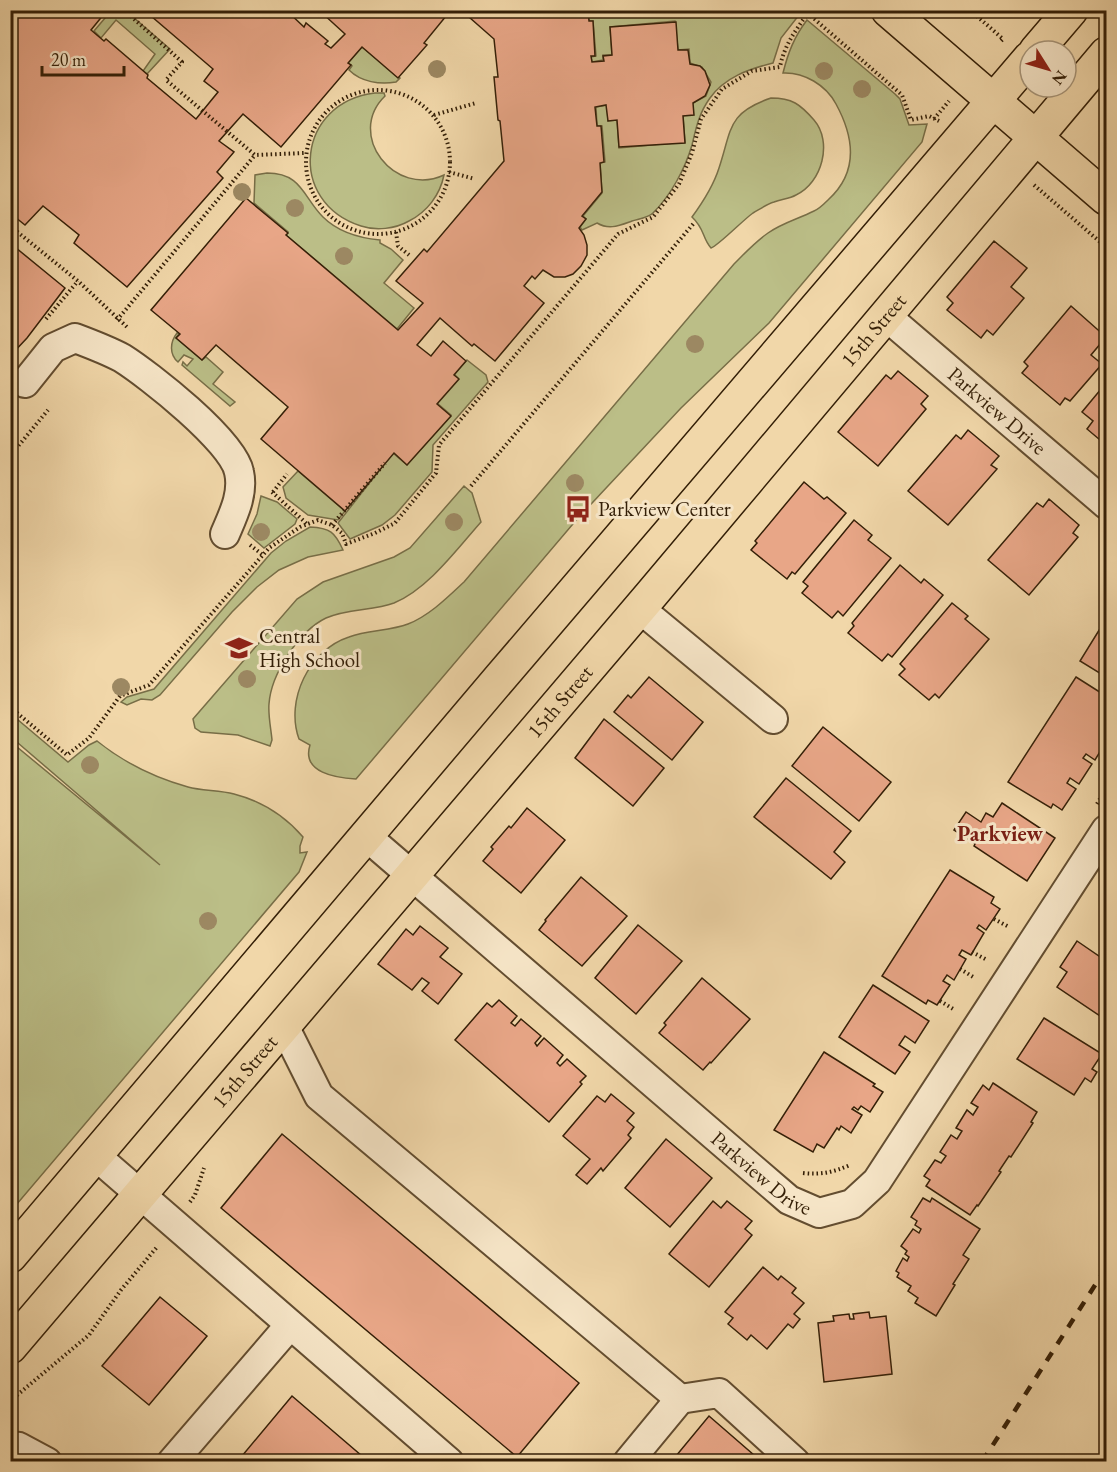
<svg xmlns="http://www.w3.org/2000/svg" width="1117" height="1472" font-family="'EB Garamond',serif">
<style>
.green{fill:#bbbe87;stroke:#786e47;stroke-width:1.5}
.building{fill:#e8a687;stroke:#341f07;stroke-width:1.5}
.lines{fill:none;stroke-linecap:round;stroke-linejoin:round}
.minor-casing{stroke:#634d30;stroke-width:32}
.major-casing{stroke:#341f07;stroke-width:36}
.path{stroke:#341f07;stroke-width:4;stroke-dasharray:1.5 3;stroke-linecap:butt}
.minor{stroke:#f6e5c7;stroke-width:28}
.major{stroke:#f1d7a9;stroke-width:33}
.rail{stroke:#341f07;stroke-width:4.5;stroke-dasharray:10 10;stroke-linecap:butt}
.tree{fill:#9c8862}
.labels{text-anchor:middle;stroke-width:6;stroke-linejoin:round;paint-order:stroke}
.street-label{font-size:21px;fill:#341f07;stroke:#f6e5c7}
.poi-label{font-size:21px;fill:#341f07;stroke:#f6e5c7;text-anchor:start}
.neighbourhood-label{font-size:22px;font-weight:bold;fill:#7a1f14;stroke:#f6e5c7}
</style>
<rect width="100%" height="100%" fill="#f1d7a9"/>
<filter id="stains"><feTurbulence type="fractalNoise" baseFrequency=".00333" numOctaves="4"/><feColorMatrix values="0 0 0 0 .2 0 0 0 0 .09 0 0 0 0 .02 0 0 0 .5 -.17"/></filter>
<radialGradient id="worn" r=".72"><stop offset=".6" stop-color="#630" stop-opacity="0"/><stop offset="1" stop-color="#630" stop-opacity=".3"/></radialGradient>
<g class="green">
<path d="M795 10 799 15 781 38 773 63C749 69 725 77 710 98 699 113 696 128 692 145 685 169 671 195 653 213 648 218 638 219 632 221 618 226 609 230 597 223L582 230 580 227 586 219 583 216 602 193 600 163 605 162 602 126H597L596 107 607 105 608 121 617 120 619 148 685 142 683 115 693 103 706 96 711 82 702 67 690 63 689 49 678 50 675 21 610 27 612 55H603V60L592 62 591 57 596 56 593 21H589L588 11Z"/>
<path d="M111 11H126L170 49 147 74 143 71 155 54 116 20 101 38 94 31Z"/>
<path d="M807 20 895 94 900 99 909 125 927 124 922 142 769 323 681 408 578 518 356 779C337 778 301 773 310 745L299 739C285 700 309 650 349 637 368 630 390 631 408 624 429 616 448 597 464 582L734 264C745 253 755 242 768 233 782 223 798 219 814 211 819 209 824 204 828 200 859 172 854 137 836 104 826 85 804 72 783 73 788 53 794 37 807 20Z"/>
<path d="M362 47 400 78 396 82C380 85 361 82 349 70L352 66 348 63Z"/>
<path d="M375 93H384L385 96C345 135 395 198 444 175 440 195 427 212 409 221 395 229 376 231 361 226 286 202 297 102 375 93Z"/>
<path d="M771 98C792 98 800 104 814 120 833 142 822 183 796 195 789 199 781 199 774 202 767 204 760 209 753 213 743 220 718 246 711 248 702 238 705 229 692 217 703 202 713 187 719 168 732 129 727 113 771 98Z"/>
<path d="M267 173C302 173 303 197 323 217 338 232 359 238 380 240V243L391 249 403 260 384 283 414 308 397 329 286 235 288 232 254 203 255 175Z"/>
<path d="M177 333 179 334 176 338 202 360 206 357 223 372 213 384 235 402 230 406 182 365 183 362 187 366 193 359 184 355 178 362C169 354 170 342 177 333Z"/>
<path d="M467 360 486 375 488 382 433 445 432 472 395 515 382 525 350 539 338 523 393 453 407 465 451 415 437 403 458 378 454 374Z"/>
<path d="M298 471 345 511 338 520 308 515 286 498 283 487Z"/>
<path d="M464 486 472 493 481 522C457 549 428 589 394 603 373 611 348 608 326 618 299 631 271 674 269 704 268 715 271 729 272 740L270 746 238 735 201 732 195 728 193 719 297 599 323 582 394 557 410 548Z"/>
<path d="M261 496 277 502 297 519 295 524 264 548 248 534 257 514Z"/>
<path d="M310 527C330 528 335 532 343 550L308 557 279 570 257 587 232 612 160 695 152 700 141 699 127 705 121 702 127 697 154 689 271 553 286 541Z"/>
<path d="M11 714 68 762 89 745 97 741C123 762 156 778 188 787 202 791 219 790 234 794 261 801 285 816 303 837L300 846V853L307 852 299 872 11 1211V742L160 865 11 737Z"/>
</g>
<g class="building">
<path d="M10 10H100L104 14 91 30 104 41 106 39 148 75 147 78 196 119 218 92 204 81 213 69 144 10H286L304 27 306 23 328 41 325 44 331 48 345 34 322 13 324 10H451L424 43 427 45 398 78 362 47 348 63 351 65 281 147 243 114 219 141 234 152 217 172 223 178 127 287 74 243 79 235 43 206 25 225 10 213Z"/>
<path d="M461 10H588L589 21H593L595 56H591L592 62 604 61 603 56 612 55 610 27 676 22 678 50H688L690 64 700 66 705 71 710 85 705 96 693 103 694 115 683 116 685 143 619 147 617 120 608 121 606 105 595 107 597 126H601L604 162 600 163 602 192 582 216 586 219 579 228 584 235 587 245V255L581 266 573 274 565 277H554L543 270 535 279 532 276 524 286 544 303 495 361 474 344 472 346 440 318 417 345 431 356 443 341 466 361 454 375 459 379 437 404 451 416 407 465 394 453 345 511 261 439 288 407 216 345 202 360 176 338 180 334 151 310 246 198 288 233 286 235 398 330 423 303 396 281 424 249 427 252 504 161 500 121 498 120 494 77H498L494 39Z"/>
<path d="M994 241 1027 268 1011 287 1024 298 993 335 987 330 981 338 947 310 953 303 947 297Z"/>
<path d="M10 243 65 288 27 338 10 356Z"/>
<path d="M1071 306 1106 337 1091 355 1102 364 1070 401 1065 398 1060 405 1022 373 1028 366 1024 362Z"/>
<path d="M898 371 928 396 921 404 926 409 878 466 838 432 886 375 891 379Z"/>
<path d="M1106 383V445L1087 429 1093 421 1082 412Z"/>
<path d="M968 430 999 456 991 465 997 469 948 525 908 491 956 435 961 439Z"/>
<path d="M804 482 824 499 827 497 846 513 795 574 792 572 787 579 751 550 757 543 755 541Z"/>
<path d="M1049 499 1079 525 1073 533 1078 537 1029 595 988 560 1037 503 1043 507Z"/>
<path d="M854 520 872 535 868 540 891 558 843 616 838 611 832 618 802 593 808 586 803 582Z"/>
<path d="M900 565 921 583 924 579 943 595 892 657 888 654 882 661 848 633 854 626 852 623Z"/>
<path d="M952 603 968 616 965 619 989 639 939 698 935 694 929 700 899 675 905 669 900 664Z"/>
<path d="M1106 619V677L1080 661Z"/>
<path d="M649 677 703 722 672 760 614 712 628 695 631 698Z"/>
<path d="M1076 677 1106 696V730L1103 728 1100 732 1106 737V742L1095 760 1086 754 1083 758 1092 764 1079 784 1070 778 1067 783 1076 789 1062 810 1053 804 1051 808 1008 782Z"/>
<path d="M604 719 664 768 633 806 575 758Z"/>
<path d="M823 727 891 782 859 821 792 766Z"/>
<path d="M786 778 851 831 834 852 845 862 831 879 754 817Z"/>
<path d="M1002 803 1055 838 1027 881 974 846 975 844 954 830 966 812 981 822 986 813 993 817Z"/>
<path d="M527 808 565 840 521 893 483 861 493 849 491 847 509 826 511 828Z"/>
<path d="M950 870 994 897 991 903 1000 909 986 930 979 925 977 928 984 933 971 955 962 950 959 955 966 959 954 980 947 975 943 981 950 985 937 1005 928 1000 926 1004 882 976Z"/>
<path d="M581 877 627 916 582 966 539 930 546 921 545 920Z"/>
<path d="M638 925 682 961 636 1014 595 978Z"/>
<path d="M420 926 448 948 440 957 462 974 438 1004 422 991 429 983 422 978 412 990 378 964 406 929 413 935Z"/>
<path d="M1077 941 1106 961V1020L1057 987 1067 972 1060 967Z"/>
<path d="M702 978 750 1019 711 1063 710 1062 703 1070 659 1033 666 1025 664 1023Z"/>
<path d="M873 985 929 1021 915 1043 905 1036 899 1045 910 1052 895 1074 839 1037Z"/>
<path d="M499 1000 517 1016 511 1023 515 1026 521 1019 541 1036 535 1043 537 1046 544 1038 563 1055 557 1063 560 1066 567 1059 586 1076 580 1082 582 1084 549 1122 455 1040 487 1003 492 1007Z"/>
<path d="M1044 1018 1102 1054 1092 1069 1097 1072 1091 1082 1085 1078 1074 1095 1017 1059Z"/>
<path d="M824 1052 875 1084 873 1086 883 1092 870 1112 861 1106 858 1110 854 1107 852 1109 862 1115 851 1133 841 1126 839 1130 837 1128 824 1148 817 1144 813 1152 774 1130Z"/>
<path d="M993 1083 1037 1112 1031 1122 1033 1123 1011 1157 1009 1156 999 1171 1001 1172 978 1206 977 1205 970 1215 926 1186 930 1180 924 1176 935 1160 941 1163 946 1156 940 1152 951 1135 957 1139 962 1131 956 1128 967 1110 973 1115 978 1107 971 1103 983 1085 989 1090Z"/>
<path d="M611 1094 634 1113 627 1121 634 1127 628 1135 631 1138 603 1171 601 1168 587 1184 576 1175 590 1159 563 1136 597 1096 605 1102Z"/>
<path d="M282 1134 579 1383 517 1457 221 1208Z"/>
<path d="M666 1139 712 1178 670 1227 625 1188Z"/>
<path d="M923 1198 930 1202 932 1198 980 1229 963 1255 969 1259 953 1284 955 1285 936 1316 915 1303 918 1298 908 1291 911 1286 897 1277 899 1273 896 1271 903 1258 907 1261 909 1257 905 1254 907 1251 901 1246 913 1229 919 1233 921 1229 915 1225 917 1221 911 1217Z"/>
<path d="M713 1201 721 1208 727 1201 752 1221 745 1229 752 1235 709 1287 669 1254Z"/>
<path d="M763 1267 778 1280 781 1276 796 1288 792 1293 804 1303 794 1314 800 1319 793 1328 788 1324 767 1349 751 1335 747 1340 728 1324 733 1318 725 1312Z"/>
<path d="M160 1297 207 1336 149 1405 102 1366Z"/>
<path d="M869 1312 870 1318 886 1316 892 1374 824 1382 818 1323 834 1321 833 1316 849 1314 850 1319H854L853 1314Z"/>
<path d="M292 1396 369 1462H237Z"/>
<path d="M709 1416 762 1462H671Z"/>
</g>
<g class="lines">
<defs>
<g id="minor">
<path id="s1" d="M886 316 1106 504"/>
<path d="M25 383 53 348 75 338C91 344 107 350 122 358 149 375 233 441 239 472 244 494 233 515 225 534"/>
<path d="M639 608 773 719"/>
<path id="s2" d="M366 836 789 1200 819 1213 852 1204 877 1181 1106 830"/>
<path d="M284 1026 319 1096 680 1399 719 1393 795 1462"/>
<path d="M96 1156 449 1462"/>
<path d="M10 1453 19 1447 47 1462"/>
<path d="M172 1462 290 1325"/>
<path d="M628 1462 680 1399"/>
</g>
<g id="major">
<path d="M888 10 1106 198"/>
<path d="M1036 51 1071 10"/>
<path d="M10 1256 500 678 1030 58"/>
<path id="s3" d="M10 1347 650 596 1106 54"/>
</g>
</defs>
<use href="#minor" class="minor-casing"/>
<use href="#major" class="major-casing"/>
<g class="path">
<path d="M124 10 182 62 166 80 255 155 305 153"/>
<path d="M804 10 902 95 911 120 929 116 939 121"/>
<path d="M970 10 1003 39 1001 41"/>
<circle cx="378" cy="162" r="72"/>
<path d="M1106 110 1101 116 1106 126"/>
<path d="M434 115 476 103"/>
<path d="M934 119 949 101"/>
<path d="M449 172 475 179"/>
<path d="M1034 185 1106 247"/>
<path d="M10 226 78 281 128 328"/>
<path d="M396 232 398 246 409 255"/>
<path d="M46 319 78 281"/>
<path d="M117 320 255 155"/>
<path d="M10 456 48 410"/>
<path d="M471 486 694 223"/>
<path d="M272 492 307 524"/>
<path d="M273 492 287 474"/>
<path d="M332 525 385 463"/>
<path d="M250 545 263 555"/>
<path d="M10 707 67 755 89 738 120 696 149 685 269 548 300 527 318 520 332 525 342 533 346 544 375 533 395 523 436 473 439 445 618 234 653 217 679 184 692 153 701 119 722 89 752 71 780 67C784 46 795 31 808 13"/>
<path d="M1097 804 1106 789"/>
<path d="M994 919 1009 927"/>
<path d="M972 952 987 960"/>
<path d="M960 969 975 978"/>
<path d="M940 1001 955 1010"/>
<path d="M803 1173C821 1175 834 1172 850 1165"/>
<path d="M190 1202 195 1195 204 1168"/>
<path d="M10 1401 89 1335 121 1290 157 1247"/>
</g>
<use href="#minor" class="minor"/>
<use href="#major" class="major"/>
<path class="rail" d="M982 1462 1106 1268"/>
</g>
<g class="tree">
<circle cx="437" cy="69" r="9"/>
<circle cx="824" cy="71" r="9"/>
<circle cx="862" cy="89" r="9"/>
<circle cx="242" cy="192" r="9"/>
<circle cx="295" cy="208" r="9"/>
<circle cx="344" cy="256" r="9"/>
<circle cx="695" cy="344" r="9"/>
<circle cx="575" cy="483" r="9"/>
<circle cx="454" cy="522" r="9"/>
<circle cx="261" cy="532" r="9"/>
<circle cx="247" cy="679" r="9"/>
<circle cx="121" cy="687" r="9"/>
<circle cx="90" cy="765" r="9"/>
<circle cx="208" cy="921" r="9"/>
</g>
<defs>
<symbol id="bus-bare" viewBox="-9 -9 18 18"><path d="M-5-6H5V4H4V6H2V4H-2V6H-4V4H-5ZM-3.5-4V0h7V-4ZM-3.5 1.2v1.5H-2V1.2ZM2 1.2v1.5H3.5V1.2Z" fill="#8f2418" stroke="#f6e5c7" stroke-width="2.5" paint-order="stroke"/></symbol>
<symbol id="school-bare" viewBox="-9 -9 18 18"><path d="M0-5L7-2L0 1L-7-2ZM-4 1L0 2.5L4 1V4Q0 6-4 4Z" fill="#8f2418" stroke="#f6e5c7" stroke-width="2.5" paint-order="stroke"/></symbol>
</defs>
<g fill-rule="evenodd">
<use href="#bus-bare" x="559" y="490" width="38" height="38"/>
<use href="#school-bare" x="220" y="629" width="38" height="38"/>
</g>
<g class="labels">
<g class="street-label">
<text dy="7" stroke="none"><textPath href="#s3" startOffset="1334">15th Street</textPath></text>
<text dy="7" stroke="none"><textPath href="#s1" startOffset="146">Parkview Drive</textPath></text>
<text dy="7" stroke="none"><textPath href="#s3" startOffset="848">15th Street</textPath></text>
<text dy="7" stroke="none"><textPath href="#s3" startOffset="362">15th Street</textPath></text>
<text dy="7" stroke="none"><textPath href="#s2" startOffset="520">Parkview Drive</textPath></text>
</g>
<g class="poi-label">
<text x="598" y="516">Parkview Center</text>
<text x="259" y="643">Central<tspan x="259" dy="24">High School</tspan></text>
</g>
<g class="neighbourhood-label">
<text x="1000" y="841">Parkview</text>
</g>
</g>
<rect width="1117" height="1472" fill="none" stroke="#f1d7a9" stroke-width="36"/>
<rect x="12" y="12" width="1093" height="1448" fill="none" stroke="#341f07" stroke-width="3"/>
<rect x="18" y="18" width="1081" height="1436" fill="none" stroke="#341f07" stroke-width="1.5"/>
<g transform="translate(1048 69) rotate(127)"><circle r="28" fill="#f6e5c7" stroke="#a8967a" stroke-width="1.5"/>
<path d="M0-4.5L10 22L0 15L-10 22Z" fill="#8f2418"/>
<text y="-9" font-size="16" font-weight="bold" text-anchor="middle" fill="#341f07">N</text>
</g>
<path d="M42 66v9h82v-9" fill="none" stroke="#341f07" stroke-width="3"/>
<text x="51" y="66" font-size="18" fill="#341f07" stroke="#f6e5c7" stroke-width="4.5" paint-order="stroke">20 m</text>
<rect width="100%" height="100%" filter="url(#stains)"/>
<rect width="100%" height="100%" fill="url(#worn)"/>
</svg>
